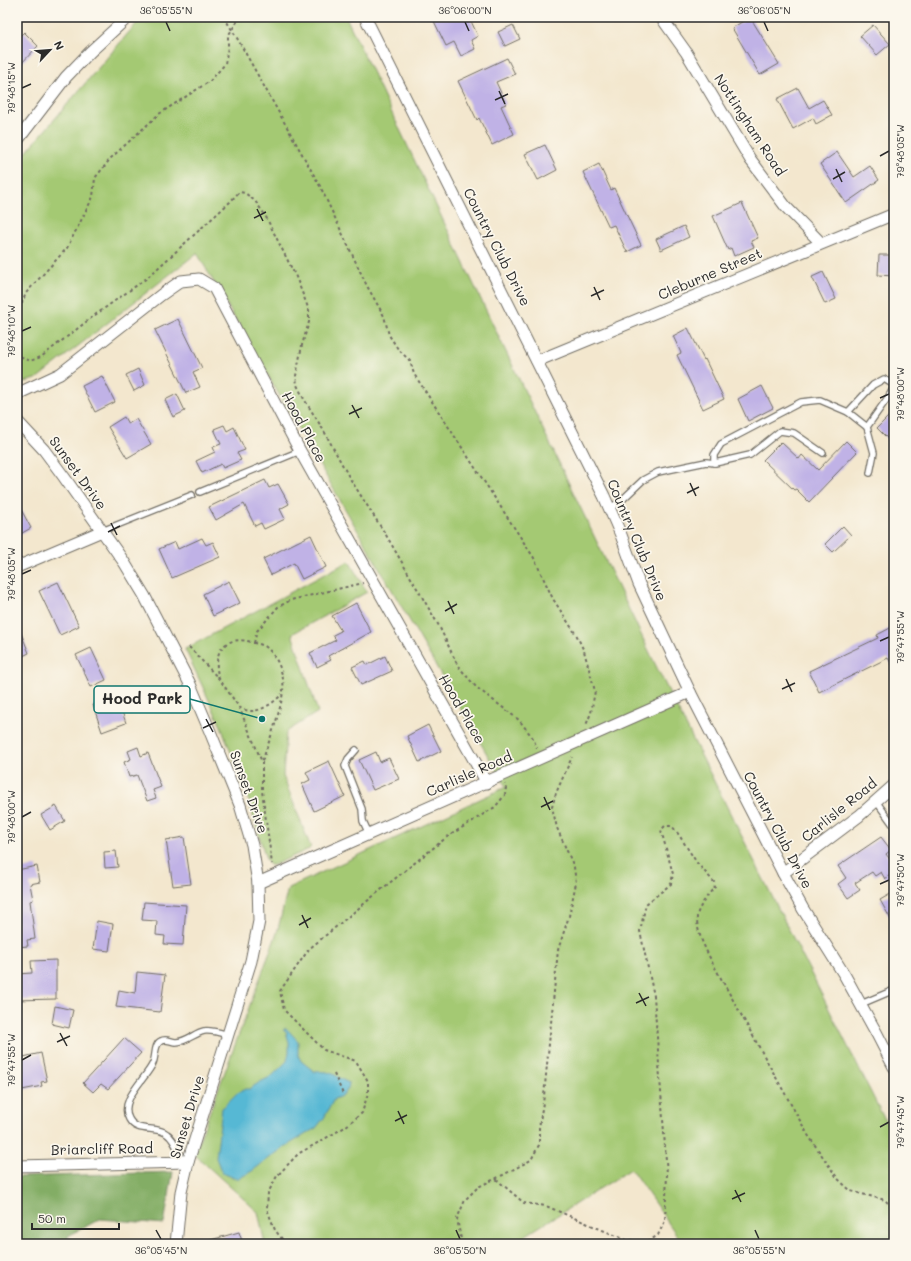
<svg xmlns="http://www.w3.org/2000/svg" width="911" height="1261" font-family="Mali,sans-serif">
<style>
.green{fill:#a4c973;stroke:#687a4f}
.forest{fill:#83ad65;stroke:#576c48}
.water{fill:#56b8d4;stroke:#407280}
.building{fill:#c0b2e6}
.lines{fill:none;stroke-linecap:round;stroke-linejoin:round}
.service-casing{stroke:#716d64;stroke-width:8}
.minor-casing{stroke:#716d64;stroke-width:13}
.path{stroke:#716d64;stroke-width:2;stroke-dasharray:3 3;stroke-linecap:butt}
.service{stroke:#fff;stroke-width:5.5}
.minor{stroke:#fff;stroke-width:11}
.ticks{fill:none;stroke:#2b2b2b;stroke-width:1.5}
.labels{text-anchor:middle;stroke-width:3.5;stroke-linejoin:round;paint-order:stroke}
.street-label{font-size:14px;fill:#2b2b2b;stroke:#fbf7ec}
.leader{fill:none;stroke:#0f766e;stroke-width:1.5}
.callout-dot{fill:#0f766e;stroke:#fbf7ec;stroke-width:1.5}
.callout{fill:#fbf7ec;stroke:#0f766e;stroke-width:1.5}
.callout-label{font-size:15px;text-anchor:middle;font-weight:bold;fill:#2b2b2b}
.neatline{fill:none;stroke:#2b2b2b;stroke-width:1.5}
.ticks-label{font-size:10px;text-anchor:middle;fill:#2b2b2b}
</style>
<rect width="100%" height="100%" fill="#fbf7ec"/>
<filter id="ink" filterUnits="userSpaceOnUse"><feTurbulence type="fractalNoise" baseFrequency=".025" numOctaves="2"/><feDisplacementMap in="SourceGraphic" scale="8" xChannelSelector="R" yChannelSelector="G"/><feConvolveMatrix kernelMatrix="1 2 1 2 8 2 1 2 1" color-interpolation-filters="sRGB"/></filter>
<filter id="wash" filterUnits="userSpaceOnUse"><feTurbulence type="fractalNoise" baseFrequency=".012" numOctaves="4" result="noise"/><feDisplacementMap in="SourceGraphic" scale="16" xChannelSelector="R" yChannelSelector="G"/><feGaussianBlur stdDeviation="0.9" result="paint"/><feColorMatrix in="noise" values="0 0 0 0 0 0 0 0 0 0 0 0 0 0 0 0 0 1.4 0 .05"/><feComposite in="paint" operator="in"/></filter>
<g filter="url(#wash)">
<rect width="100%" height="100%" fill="#f3e7ce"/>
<g class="green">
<path d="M142 17H346L658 670 894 1138V1244H683L631 1169 512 1244H265L258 1212 194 1154 277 933 288 888 506 787 197 253 36 379 17 384V163Z"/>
<path d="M349 561 367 592 292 634 318 712 286 732 283 776 311 848 274 865H270L267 862 247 795 221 726 185 649Z"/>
</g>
<path class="forest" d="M173 1172 164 1224 100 1219 68 1236V1244H17V1177Z"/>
<path class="water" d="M286 1028 298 1041V1055L301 1061 315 1072C334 1070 333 1076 349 1083 349 1092 341 1097 334 1099L324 1118 316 1128 283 1148 252 1171 238 1179 222 1173 216 1158 222 1108 236 1094 245 1089H249L260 1082 272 1076 287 1061 289 1052V1042L286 1032 283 1030Z"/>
<g id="blocks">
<g class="building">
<path d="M432 17H469L478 36 471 40 475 49 461 56 454 42 446 46Z"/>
<path d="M750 17 779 64 760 75 732 28Z"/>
<path d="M513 25 520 39 505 46 498 32Z"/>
<path d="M873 25 890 44 877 55 860 36Z"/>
<path d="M24 32 38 46 17 68V39Z"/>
<path d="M507 58 515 74 496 82 506 104 501 106 514 134 492 145 479 118 477 120 458 81Z"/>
<path d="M798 88 809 108 823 100 832 115 816 124 813 118 793 129 777 99Z"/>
<path d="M545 145 557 170 538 180 525 154Z"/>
<path d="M837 152 854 177 870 166 879 180 846 203 820 164Z"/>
<path d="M599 164 611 190 614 188 641 245 627 252 614 225 609 227 583 172Z"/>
<path d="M742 203 758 238 751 241 754 247 734 256 731 248 728 250 713 216Z"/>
<path d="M684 226 689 237 661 250 656 239Z"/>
<path d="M879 255H894V276L878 275Z"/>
<path d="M823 272 836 299 825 304 812 277Z"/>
<path d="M178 319 202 368 193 372 200 387 186 393 155 330Z"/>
<path d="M688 328 704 360 705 359 724 399 703 409 677 355 681 353 673 336Z"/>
<path d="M138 369 145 385 134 391 126 375Z"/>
<path d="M102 376 115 402 95 412 82 386Z"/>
<path d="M762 386 773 408 748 421 738 399Z"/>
<path d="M177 394 185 411 173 417 165 400Z"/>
<path d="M894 411V445L877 428Z"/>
<path d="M124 417 128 424 136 419 151 444 127 458 108 427Z"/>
<path d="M224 425 227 431 234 427 245 450 237 453 241 460 223 468 221 464 202 473 196 461 215 452 213 447 221 444 214 429Z"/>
<path d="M846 441 857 452 809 502 796 489 794 490 763 460 781 442 799 459 802 455 818 470Z"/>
<path d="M265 480 269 488 278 484 289 504 280 509 285 519 264 529 261 523 255 526 244 504 216 520 209 507Z"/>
<path d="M17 502 31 528 17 536Z"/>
<path d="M843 526 851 535 833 552 825 544Z"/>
<path d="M311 535 326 567 302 579 294 563 271 575 263 559Z"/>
<path d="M202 538 206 545 213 542 220 557 172 578 159 549 175 542 178 549Z"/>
<path d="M229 581 240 603 213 616 203 594Z"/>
<path d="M58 582 79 626 60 635 39 591Z"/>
<path d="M356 603 371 632 328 656 331 660 317 667 310 653 336 640 333 635 341 631 332 616Z"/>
<path d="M17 623 29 653 17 659Z"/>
<path d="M894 626V668L888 658 819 692 809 671 878 638 877 635Z"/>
<path d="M91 648 106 680 91 687 76 655Z"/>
<path d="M385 656 392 671 361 685 352 667 365 661 367 665Z"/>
<path d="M117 697 126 723 102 732 93 705Z"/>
<path d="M428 725 441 751 419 762 407 736Z"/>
<path d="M138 747 141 756 148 753 161 787 153 790 156 798 147 801 137 775 129 777 124 762 131 759 128 751Z"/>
<path d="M376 752 380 762 389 758 399 779 373 790 359 760Z"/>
<path d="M329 761 345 796 314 811 302 784 310 780 306 772Z"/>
<path d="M56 806 65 821 50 830 41 815Z"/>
<path d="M184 837 191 884 173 886 166 840Z"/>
<path d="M881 837 891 850 886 854 894 865V872L885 879 881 872 875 876 872 872 855 883 860 890 848 898 838 884 846 878 838 866Z"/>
<path d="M116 851 118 867 105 868 104 852Z"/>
<path d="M37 866 40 882 30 884 33 900 30 901 35 939 27 940 28 946 17 947V870Z"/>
<path d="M894 892V925L880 900Z"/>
<path d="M144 902 186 905 183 945 164 944 165 936 156 935 157 921 142 920Z"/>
<path d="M97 921 113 924 109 951 93 949Z"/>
<path d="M56 960V999L17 1000V974L32 973 31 961Z"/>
<path d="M137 972 165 975 160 1012 116 1007 119 990 135 993Z"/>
<path d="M55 1006 73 1010 69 1028 52 1024Z"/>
<path d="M124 1038 141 1053 108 1089 101 1084 93 1092 83 1083Z"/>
<path d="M41 1053 47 1081 41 1082 42 1086 17 1091V1067L21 1066 19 1058Z"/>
<path d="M239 1232 243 1244H207V1241Z"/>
</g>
</g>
</g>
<g filter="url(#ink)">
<use href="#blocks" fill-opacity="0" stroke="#716d64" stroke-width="1"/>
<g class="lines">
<defs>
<g id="service">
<path d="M848 412 867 427"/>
<path d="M714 463V455L721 444 801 402 820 400 848 412 873 385 884 379 894 385"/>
<path d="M870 473 874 453 867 427 889 396 894 387"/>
<path d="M200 492 300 451"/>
<path d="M609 509 622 500 643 480 658 472 706 462 715 463 750 455 780 431 794 433 823 453"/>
<path d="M102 531 192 495"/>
<path d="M356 750 348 759 345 766 362 809 363 821 369 834"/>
<path d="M876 801 894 826"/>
<path d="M861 1004 894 990"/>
<path d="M184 1162C179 1154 175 1139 167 1134 156 1125 137 1134 129 1119 118 1100 147 1078 153 1063 156 1056 154 1044 161 1041 166 1038 171 1042 176 1042 186 1042 195 1033 204 1031 212 1030 221 1033 228 1035"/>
</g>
<g id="minor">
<path d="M365 17 604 496 621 535 639 584 690 692 783 873 803 909 845 976 877 1034 894 1067"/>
<path d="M661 17 686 52 750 159 786 207 821 243"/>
<path d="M17 141 66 77 90 52 128 17"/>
<path d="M537 361 894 214"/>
<path d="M17 394 60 374 161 295 181 281 199 279 214 288 300 451 487 783"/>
<path d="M17 421 44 450 64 477 124 562 144 595 189 682 209 729 240 805 252 845 258 883 259 921 251 961 188 1162 181 1192 176 1244"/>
<path d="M17 567 102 531"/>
<path d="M783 873 859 816 894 785"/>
<path d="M258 883 690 692"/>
<path d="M17 1166 188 1162"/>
</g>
</defs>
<use href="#service" class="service-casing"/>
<use href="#minor" class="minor-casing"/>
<g class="path">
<path d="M224 17 237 38 320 186 367 286 384 316 389 335 398 349 410 361 414 374 534 558 553 599 577 636 584 651 595 691 591 713 586 725"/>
<path d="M17 315 26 293 67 248 93 197 95 178 111 158 159 114 210 81 225 64 228 47V36L240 17"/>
<path d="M17 352 20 356 30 361 41 357 95 315 147 278 230 202 239 192 245 193 255 201 265 215 296 277 309 310V322L302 345 296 376 297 385 304 399 324 431 349 477 386 535 439 626 458 666 476 687 519 720 533 738 537 748"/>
<path d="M254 643 257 631 278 607 291 600 363 583"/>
<path d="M189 647 220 680 239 707 262 762V791L272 864"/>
<path d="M219 679C211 651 226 633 254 643 259 644 265 645 268 649 276 656 281 668 283 679 286 701 269 740 262 762"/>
<path d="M239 707C242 709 247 711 251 711 262 711 275 702 282 694"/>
<path d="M334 1074 343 1094"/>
<path d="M496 1179 524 1203 546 1206 626 1240 648 1242 658 1235 665 1221 667 1174 654 996 640 931 646 904 671 884 673 874 661 830 665 826H672L679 835 697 863 714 882 715 887C709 893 698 908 697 916 696 932 706 950 713 964L808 1135 838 1179 851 1191 885 1200 894 1209"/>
<path d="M286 1244 275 1230 267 1209 268 1193 277 1176 298 1154 345 1127 362 1113 368 1093V1081L356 1061 324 1050 284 1010 280 991 309 949 382 889 447 837 495 807 505 795 506 787 505 784"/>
<path d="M462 1244 457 1219 465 1200 478 1187 503 1175 531 1160 539 1145V1128L544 1096 558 950 569 916 576 883 574 867 557 828 552 807 556 793 572 757"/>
</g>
<use href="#service" class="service"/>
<use href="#minor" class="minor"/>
</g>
</g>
<path class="ticks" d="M166 22 170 31M465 22 469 31M764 22 768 31M22 88 31 84M499 91 505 104M495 100 508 94M880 156 889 151M836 169 842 182M833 179 845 172M257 209 263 221M254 218 266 212M594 287 600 300M591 296 604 290M22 331 31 327M880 398 889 394M352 405 359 418M349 414 362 408M690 483 696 496M687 493 699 487M111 523 117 535M108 532 120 526M22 574 31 570M448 601 454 614M445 611 457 604M880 641 889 637M786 679 792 692M782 689 795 683M206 719 213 732M203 728 216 722M544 797 550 810M541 807 553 801M22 817 31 812M880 884 889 880M302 915 308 928M299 925 311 918M639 993 646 1006M636 1003 649 997M60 1033 67 1046M57 1042 70 1036M22 1060 31 1055M398 1111 404 1124M395 1121 407 1115M880 1127 889 1122M735 1190 741 1202M732 1199 745 1193M156 1230 161 1239M456 1230 460 1239M755 1230 759 1239"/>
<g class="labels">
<g class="street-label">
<text transform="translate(750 125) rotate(57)" y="5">Nottingham Road</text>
<text transform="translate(497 247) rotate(63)" y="5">Country Club Drive</text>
<text transform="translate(710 274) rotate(-23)" y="5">Cleburne Street</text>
<text transform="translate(304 427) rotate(62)" y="5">Hood Place</text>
<text transform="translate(78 473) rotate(54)" y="5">Sunset Drive</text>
<text transform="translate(637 540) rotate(67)" y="5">Country Club Drive</text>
<text transform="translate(462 709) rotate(60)" y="5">Hood Place</text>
<text transform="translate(469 774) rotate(-24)" y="5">Carlisle Road</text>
<text transform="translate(249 792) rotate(70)" y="5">Sunset Drive</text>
<text transform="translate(839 810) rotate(-39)" y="5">Carlisle Road</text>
<text transform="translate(778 830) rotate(62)" y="5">Country Club Drive</text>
<text transform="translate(187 1117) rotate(-73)" y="5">Sunset Drive</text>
<text transform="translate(102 1149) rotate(-1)" y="5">Briarcliff Road</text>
</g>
</g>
<path class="leader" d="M262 719L190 699"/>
<circle class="callout-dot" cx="262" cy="719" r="4"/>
<rect class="callout" x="94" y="686" width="96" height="27" rx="4"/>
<g class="callout-label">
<text x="142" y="704">Hood Park</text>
</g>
<rect width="911" height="1261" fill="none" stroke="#fbf7ec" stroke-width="44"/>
<g transform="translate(50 50) rotate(64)" stroke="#fbf7ec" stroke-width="3" paint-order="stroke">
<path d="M0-3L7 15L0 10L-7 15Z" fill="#2b2b2b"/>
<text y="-6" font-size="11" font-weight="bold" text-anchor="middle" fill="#2b2b2b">N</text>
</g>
<path d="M32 1223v6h87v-6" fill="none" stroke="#2b2b2b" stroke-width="2"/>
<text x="38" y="1223" font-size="12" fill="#2b2b2b" stroke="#fbf7ec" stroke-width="3" paint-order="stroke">50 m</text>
<rect x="22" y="22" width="867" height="1217" class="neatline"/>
<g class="ticks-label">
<text x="166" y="14">36°05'55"N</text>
<text x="465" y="14">36°06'00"N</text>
<text x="764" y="14">36°06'05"N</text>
<text transform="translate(11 88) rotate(-90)" y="4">79°48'15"W</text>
<text transform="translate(900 151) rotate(-90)" y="4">79°48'05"W</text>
<text transform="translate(11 331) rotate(-90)" y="4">79°48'10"W</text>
<text transform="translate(900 394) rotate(-90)" y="4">79°48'00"W</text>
<text transform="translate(11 574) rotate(-90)" y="4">79°48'05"W</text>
<text transform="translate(900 637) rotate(-90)" y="4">79°47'55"W</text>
<text transform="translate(11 817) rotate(-90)" y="4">79°48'00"W</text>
<text transform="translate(900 880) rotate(-90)" y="4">79°47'50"W</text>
<text transform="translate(11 1060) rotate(-90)" y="4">79°47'55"W</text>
<text transform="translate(900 1122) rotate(-90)" y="4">79°47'45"W</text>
<text x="161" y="1254">36°05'45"N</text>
<text x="460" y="1254">36°05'50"N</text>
<text x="759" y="1254">36°05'55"N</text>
</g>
</svg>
